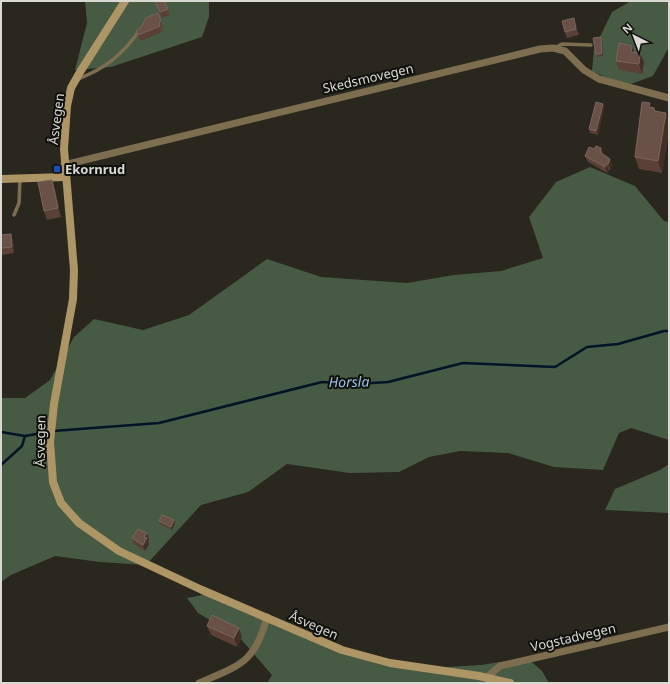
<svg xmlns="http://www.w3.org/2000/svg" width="670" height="684" font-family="'Noto Sans',sans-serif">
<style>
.forest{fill:#475a43}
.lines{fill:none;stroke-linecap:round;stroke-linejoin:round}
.stream{stroke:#021425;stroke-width:2.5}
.service{stroke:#7d6e50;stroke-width:3.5}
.minor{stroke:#7d6e50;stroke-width:7}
.secondary{stroke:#ae9565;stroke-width:8}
.wall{fill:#5b4038}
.shaded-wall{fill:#422f26}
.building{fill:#695148;stroke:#7a665e}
.transit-dot{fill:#1a4fb4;stroke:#10100c;stroke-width:1.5}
.labels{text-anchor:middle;stroke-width:4;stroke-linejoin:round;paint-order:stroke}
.street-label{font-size:13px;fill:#d9d8d3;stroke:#10100c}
.poi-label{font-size:13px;font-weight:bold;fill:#d9d8d3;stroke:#10100c;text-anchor:start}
.water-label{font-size:14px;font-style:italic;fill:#98c3ec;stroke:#10100c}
</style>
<rect width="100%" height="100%" fill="#29271e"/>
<g class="forest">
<path d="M85 1H209V17L202 37 111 67 75 70 87 23Z"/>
<path d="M631 1H669V47L653 76 625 86 592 71 594 49 612 12Z"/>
<path d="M590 167 635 186 664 221 669 222V440L631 428 619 433 603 470 554 467 508 453 460 451 429 457 399 472 350 473 287 464 248 492 201 505 146 565 100 562 55 556 11 575 1 582V398H25L50 380 74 337 94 319 143 330 189 315 267 259 321 277 407 283 454 275 501 271 543 258 529 217 556 182Z"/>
<path d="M669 464V513L605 510 615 489 660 470Z"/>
<path d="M208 594 337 651 382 665 432 668 481 665 527 658 542 671 549 683H267L272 675 240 638 198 613 187 598Z"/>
</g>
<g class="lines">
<g class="stream">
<path d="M1 432 25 436 53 431 159 423 322 382 357 384 388 382 463 363 555 367 587 347 618 344 664 331H669"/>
<path d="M1 465 22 446 25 436"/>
</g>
<g class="service">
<path d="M554 48 562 44 591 45"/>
<path d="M78 79C106 68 122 55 139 31"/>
<path d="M14 215 19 203 20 179"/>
</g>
<g class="minor">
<path d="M64 165 540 49 553 48 565 51 584 70 599 79 669 98"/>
<path d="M486 678 500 666 669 627"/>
<path d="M199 683C240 665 255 663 267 617"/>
</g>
<g class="secondary">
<path d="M125 1 80 72 71 88 67 106 64 149 74 270 73 299 54 404 50 442 53 482 61 503 79 523 119 551 202 590 342 650 390 663 479 676 510 683"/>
<path d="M1 179 65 177"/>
</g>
</g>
<g class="wall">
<path d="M155 1H164L170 15 162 18Z"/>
<path d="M158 13 163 28H161L162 32 140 41 136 31Z"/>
<path d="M576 25 579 35 567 38 565 32Z"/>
<path d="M602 40 603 56 597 57 596 54Z"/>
<path d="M634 52 644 62 642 74 619 70 616 61Z"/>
<path d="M603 104 604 108 598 135 590 133 589 129Z"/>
<path d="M651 107 654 108 656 111 666 113 669 122V132L662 173 639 169 635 157Z"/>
<path d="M601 148 603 154 610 159 612 165 610 170H609L607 173 588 162 585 156 594 149Z"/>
<path d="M55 189 61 217 47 220 44 211Z"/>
<path d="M11 234 13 241 14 253 1 255V235Z"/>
<path d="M174 520 175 523 172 530 160 524 159 521Z"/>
<path d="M147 533 149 540 148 541 149 544 145 551 134 544 132 538Z"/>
<path d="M207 626 242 637 237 647 211 635Z"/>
</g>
<g class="shaded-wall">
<path d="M574 18 576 25 579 35 576 29Z"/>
<path d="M601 37 602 40 603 56 602 53Z"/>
<path d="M632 46 635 55 631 52Z"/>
<path d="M640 53 644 62 642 74 639 64Z"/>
<path d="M603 104 604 108 598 135 596 131Z"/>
<path d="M666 113 669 122V132L662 173 658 161Z"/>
<path d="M610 159 612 165 610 170 608 164Z"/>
<path d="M606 164 609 170 607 173 605 167Z"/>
<path d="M52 180 55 189 61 217 58 208Z"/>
<path d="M11 234 13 241 14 253 12 247Z"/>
<path d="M174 520 175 523 172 530 171 527Z"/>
<path d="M147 533 149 540 148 541 149 544 145 551 143 545 144 537Z"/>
<path d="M239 628 242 637 237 647 234 638Z"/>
</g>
<g class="building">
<path d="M155 1H164L168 9 160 12Z"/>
<path d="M158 13 161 21 159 22 160 26 138 35 136 31 141 27 146 18Z"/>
<path d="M574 18 576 29 565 32 562 21Z"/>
<path d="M601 37 602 53 596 54 593 38Z"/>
<path d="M619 43 632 46 631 52 640 53 639 64 616 61Z"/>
<path d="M596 102 603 104 596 131 589 129Z"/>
<path d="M642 102 650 103 649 107 654 108V111L666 113 658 161 635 157Z"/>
<path d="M596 146 601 148 600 152 610 159 608 164H606L605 167 585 156 589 147 594 149Z"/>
<path d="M52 180 58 208 44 211 38 182Z"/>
<path d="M11 234 12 247 1 248V235Z"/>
<path d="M162 515 174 520 171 527 159 521Z"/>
<path d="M138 529 147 533 144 537 147 538 143 545 132 538Z"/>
<path d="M212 615 239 628 234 638 207 626Z"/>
</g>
<rect class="transit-dot" x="53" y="165" width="8" height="8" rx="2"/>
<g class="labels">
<g class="street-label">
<text transform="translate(368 78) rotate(-13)" y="5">Skedsmovegen</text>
<text transform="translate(56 119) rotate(-83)" y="5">Åsvegen</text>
<text transform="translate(40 441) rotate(-89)" y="5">Åsvegen</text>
<text transform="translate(314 625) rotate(24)" y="5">Åsvegen</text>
<text transform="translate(573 637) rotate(-13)" y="5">Vogstadvegen</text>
</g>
<g class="poi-label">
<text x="65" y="174">Ekornrud</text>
</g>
<g class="water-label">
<text transform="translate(349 382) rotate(-1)" y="5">Horsla</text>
</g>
</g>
<rect width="670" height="684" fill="none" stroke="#d9d8d3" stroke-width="4"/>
<g transform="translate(634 36) rotate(318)" stroke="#10100c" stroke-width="3" paint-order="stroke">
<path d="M0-3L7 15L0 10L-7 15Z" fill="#d9d8d3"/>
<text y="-6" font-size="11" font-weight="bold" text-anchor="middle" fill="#d9d8d3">N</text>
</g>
</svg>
